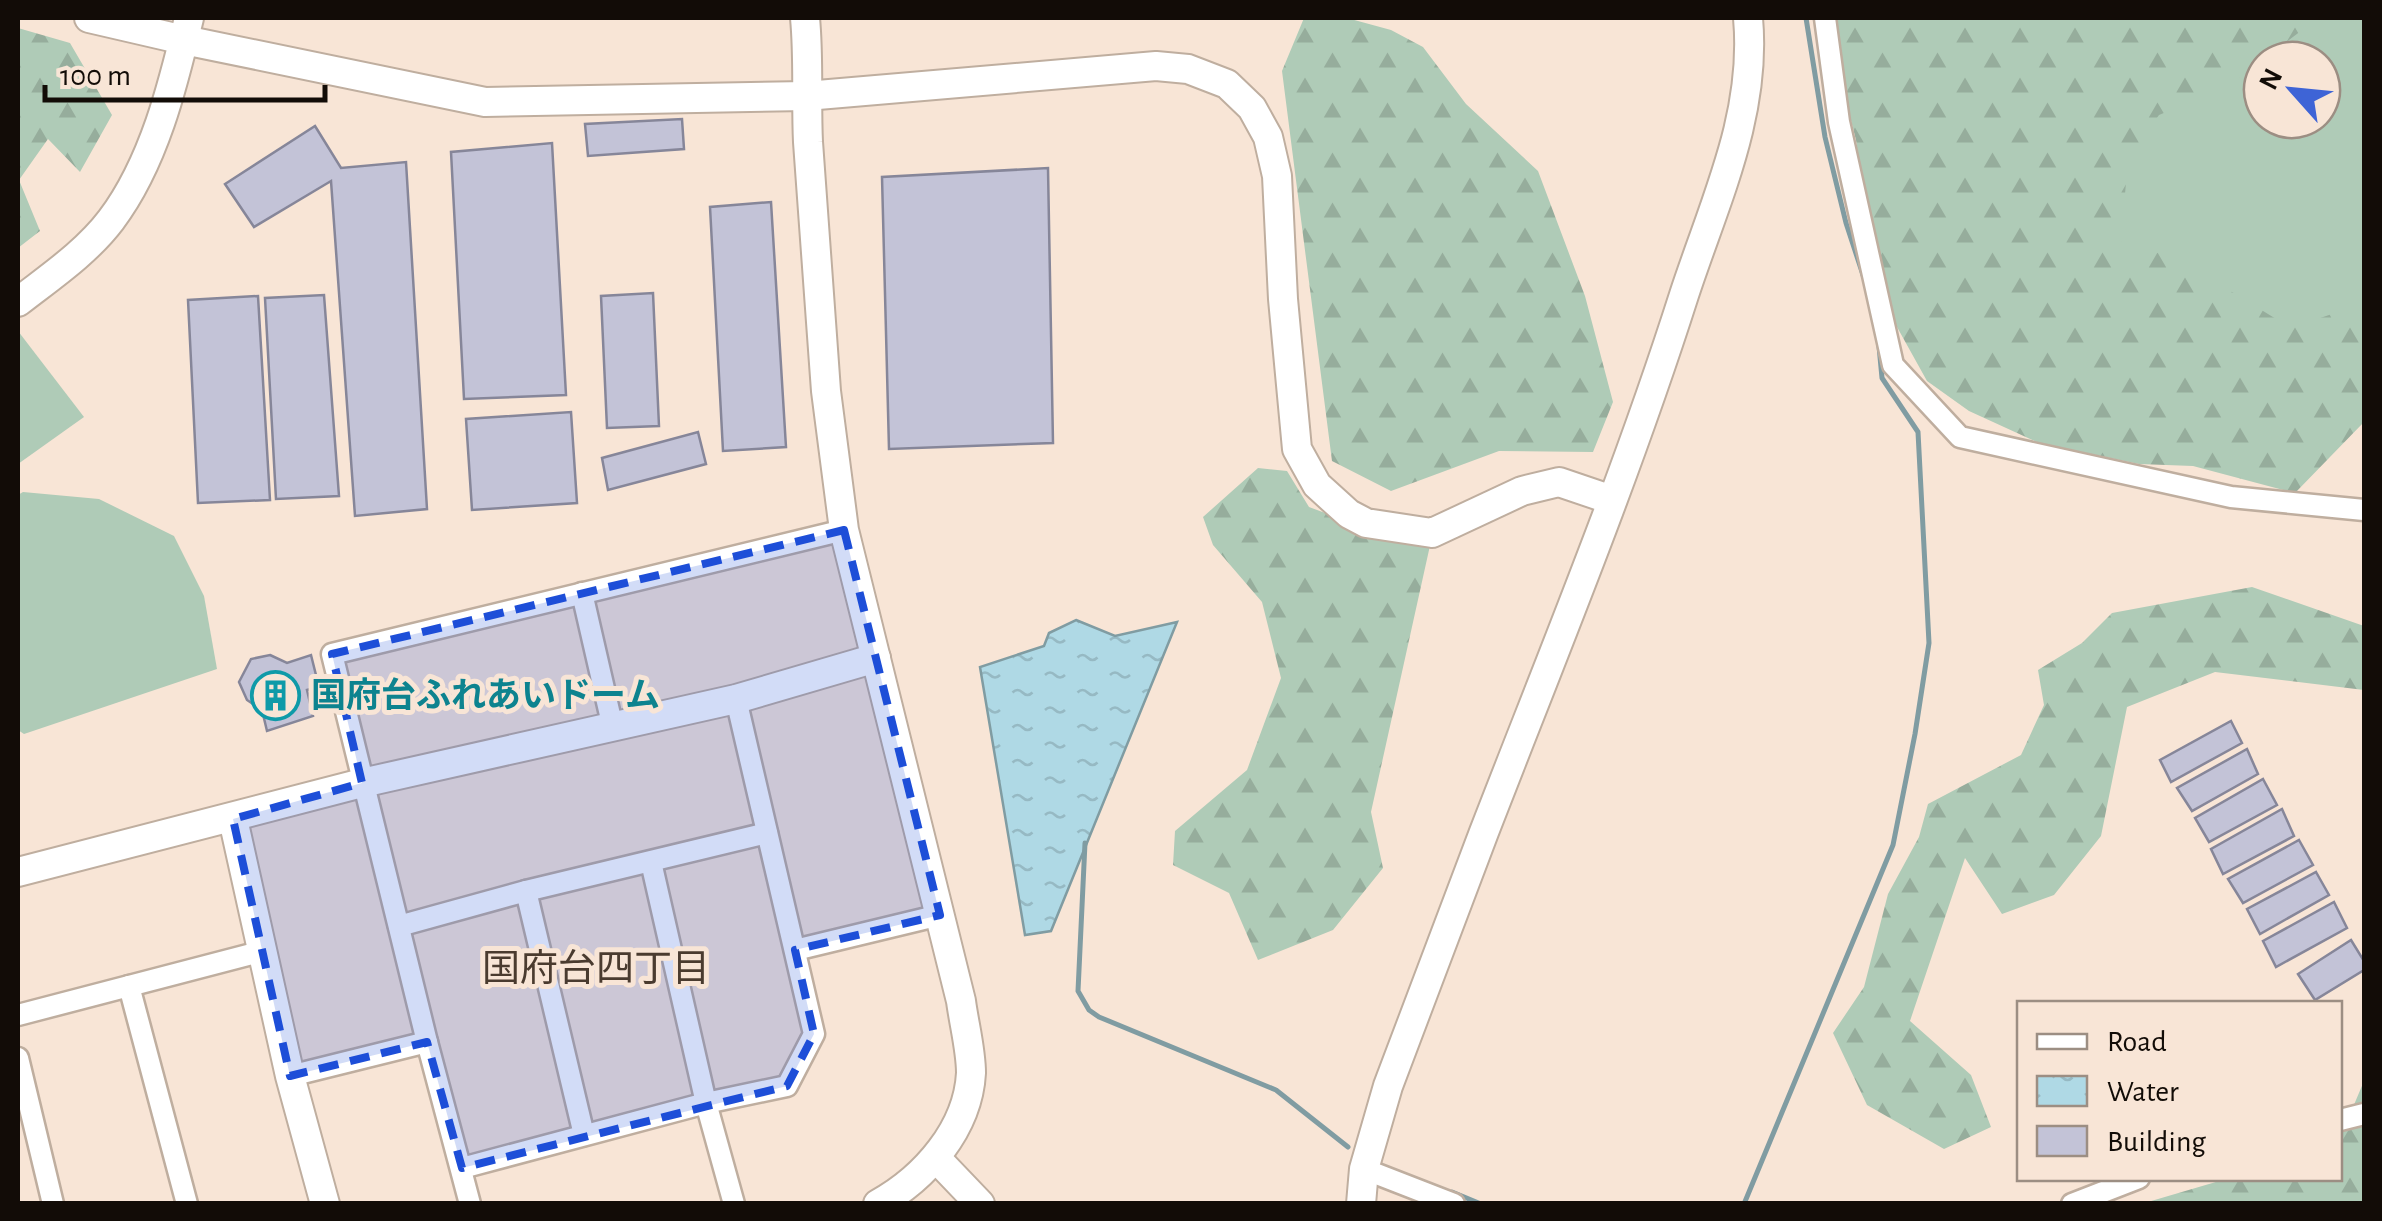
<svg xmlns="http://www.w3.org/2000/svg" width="2382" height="1221" font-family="'Alegreya Sans','Noto Sans JP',sans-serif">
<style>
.grass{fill:#afcbb7;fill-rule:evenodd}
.forest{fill:url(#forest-firs)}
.water{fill:url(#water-ripples);stroke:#809ca2;stroke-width:2.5}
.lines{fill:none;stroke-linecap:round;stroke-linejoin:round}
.stream{stroke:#809ca2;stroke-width:5}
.building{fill:#c3c3d7;stroke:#868699;stroke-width:2.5}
.minor-casing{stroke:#bfae9f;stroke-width:25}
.tertiary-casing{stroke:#bfae9f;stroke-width:32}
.minor{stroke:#fff;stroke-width:20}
.tertiary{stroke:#fff;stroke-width:28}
.marked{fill:#1d4ed8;fill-opacity:0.2;stroke:#1d4ed8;stroke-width:8;stroke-dasharray:20 12;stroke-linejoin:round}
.labels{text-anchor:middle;stroke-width:10;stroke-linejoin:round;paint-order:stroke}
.culture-label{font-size:35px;font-weight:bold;fill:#0d838f;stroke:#f8e5d6;text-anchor:start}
.neighbourhood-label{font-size:38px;fill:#4a3b2f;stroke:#f8e5d6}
</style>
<defs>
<pattern id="forest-firs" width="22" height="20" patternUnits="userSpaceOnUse" patternTransform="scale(2.5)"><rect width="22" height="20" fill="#afcbb7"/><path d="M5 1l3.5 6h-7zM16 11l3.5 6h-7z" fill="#96ad9c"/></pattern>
<pattern id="water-ripples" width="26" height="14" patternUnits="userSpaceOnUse" patternTransform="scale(2.5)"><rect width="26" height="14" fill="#afd9e5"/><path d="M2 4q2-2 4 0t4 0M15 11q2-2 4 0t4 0" fill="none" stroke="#96b9c3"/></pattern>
</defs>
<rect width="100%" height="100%" fill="#f8e5d6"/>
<g class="grass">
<path d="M1973 18H2364V419L1982 223ZM2262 60H2322V120H2262Z"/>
<path d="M18 331 84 417 18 464Z"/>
<path d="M23 492 99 499 174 536 204 596 217 669 24 734 18 730V495Z"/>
</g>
<g class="forest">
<path d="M1304 18H1347L1391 30 1423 47 1466 104 1538 171 1585 296 1613 402 1593 452 1499 451 1391 491 1332 461 1282 71Z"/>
<path d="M1832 18H2318L2227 87 2159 115 2128 158 2121 243 2139 251 2170 254 2291 328 2364 303V422L2295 493 2193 466 2139 464 2039 443 1969 411 1927 381 1897 327 1872 263 1856 140 1828 30Z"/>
<path d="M18 28 70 43 112 115 80 172 48 139 19 180 40 231 18 248Z"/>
<path d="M1258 468 1287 471 1309 507 1379 533 1431 541 1371 812 1383 868 1333 930 1258 960 1229 893 1173 865 1175 831 1247 770 1281 678 1262 602 1213 545 1203 517Z"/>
<path d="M2252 587 2364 626V690L2215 672 2127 707 2101 836 2054 895 2002 914 1965 858 1910 1021 1971 1075 1991 1127 1944 1149 1867 1105 1833 1033 1864 987 1888 894 1919 837 1928 804 2021 755 2044 705 2038 670 2082 643 2112 613Z"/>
<path d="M2364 1081V1203L2141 1204 2226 1179 2340 1178V1138Z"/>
</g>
<path class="water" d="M1076 620 1115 636 1177 622 1051 931 1025 935 980 667 1044 646 1049 633Z"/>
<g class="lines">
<g class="stream">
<path d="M1806 18 1825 137 1846 223 1864 278"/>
<path d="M1085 843 1078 991 1089 1010 1099 1017 1276 1090 1348 1147"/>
<path d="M1452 1192 1481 1204"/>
<path d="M1744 1204 1893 845 1915 734 1929 643 1918 432 1882 378 1879 346"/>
</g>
</g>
<g class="building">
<path d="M682 119 684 149 588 156 585 124Z"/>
<path d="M315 126 341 168 406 162 427 509 355 516 331 181 254 227 225 184Z"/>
<path d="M552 143 566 395 464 399 451 152Z"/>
<path d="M1048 168 1053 443 889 449 882 177Z"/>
<path d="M771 202 786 447 723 451 710 207Z"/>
<path d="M653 293 659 426 607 428 601 296Z"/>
<path d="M324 295 339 496 276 499 265 298Z"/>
<path d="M258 296 270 500 198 503 188 300Z"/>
<path d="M571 412 577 503 472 510 466 419Z"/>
<path d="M698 432 706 464 608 490 602 458Z"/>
<path d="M270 655 287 663 311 655 319 687 307 690 313 716 267 731 262 710 247 700 239 682 251 659Z"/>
<path d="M2231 721 2242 743 2171 782 2160 760Z"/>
<path d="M2247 749 2258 774 2192 811 2177 788Z"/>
<path d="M2263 779 2277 805 2209 842 2195 818Z"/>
<path d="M2282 809 2294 836 2223 874 2211 849Z"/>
<path d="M2299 840 2313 865 2243 903 2228 879Z"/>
<path d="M2316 872 2329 895 2260 934 2247 909Z"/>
<path d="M2334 902 2347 928 2276 967 2263 941Z"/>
<path d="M2351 940 2364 961V970L2315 1000 2298 974Z"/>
</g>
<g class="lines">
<defs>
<g id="minor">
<path d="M1825 18 1839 122 1893 365 1960 437 2231 497 2364 510"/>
<path d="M582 593 613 728"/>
<path d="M651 862 706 1103 734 1204"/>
<path d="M526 891 584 1135"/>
<path d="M399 926 526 891 767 833"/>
<path d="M795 950 940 915"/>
<path d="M129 986 187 1204"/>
<path d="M18 1015 263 951"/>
<path d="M18 1058 53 1204"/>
<path d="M290 1076 427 1042"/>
<path d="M2340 1120 2364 1114"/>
<path d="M462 1168 706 1103 787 1086 814 1034 736 699"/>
<path d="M1364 1169 1454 1204"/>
<path d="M470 1204 427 1042 332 654 844 530"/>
<path d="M2072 1204 2139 1178"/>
</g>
<g id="tertiary">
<path d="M89 18 184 40 485 102 806 96 1156 66 1188 69 1227 84 1252 108 1268 137 1277 176 1283 299 1297 449 1317 485 1349 514 1366 523 1432 533 1522 491 1559 482 1612 500"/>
<path d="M805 18C809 59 806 100 808 142L826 391 844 530 961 1001C964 1024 971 1050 971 1073 968 1129 925 1178 878 1204"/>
<path d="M18 302C50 277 86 253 111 220 154 163 173 85 189 18"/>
<path d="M233 819 290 1076 325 1204"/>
<path d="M18 872 362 783 736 699 876 658"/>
<path d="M936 1158 980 1204"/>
<path d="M1361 1204 1364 1169 1388 1086C1420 1002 1452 917 1484 832 1553 654 1626 477 1684 295 1714 203 1757 116 1748 18"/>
</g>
</defs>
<use href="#minor" class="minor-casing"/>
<use href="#tertiary" class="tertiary-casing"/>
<use href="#minor" class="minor"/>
<use href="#tertiary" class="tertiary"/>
</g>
<path class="marked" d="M844 530 940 915 795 950 814 1034 787 1086 462 1168 427 1042 290 1076 233 819 362 783 332 654Z"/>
<defs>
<symbol id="building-ring" viewBox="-11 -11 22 22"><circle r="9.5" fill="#f8e5d6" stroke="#0f9aa8" stroke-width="1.5"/><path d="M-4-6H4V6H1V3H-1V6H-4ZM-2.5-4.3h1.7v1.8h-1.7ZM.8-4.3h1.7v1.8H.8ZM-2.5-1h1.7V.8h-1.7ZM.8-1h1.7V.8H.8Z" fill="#0f9aa8"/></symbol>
</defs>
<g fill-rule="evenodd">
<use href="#building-ring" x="248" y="668" width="55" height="55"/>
</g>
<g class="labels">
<g class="culture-label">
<text x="311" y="707">国府台ふれあいドーム</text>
</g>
<g class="neighbourhood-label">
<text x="596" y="981">国府台四丁目</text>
</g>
</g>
<rect width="2382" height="1221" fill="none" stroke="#120c07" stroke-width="40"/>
<rect x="2017" y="1001" width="325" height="180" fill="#f8e5d6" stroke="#9c8e83" stroke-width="2.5"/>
<rect x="2037" y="1034" width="50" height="15" fill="#ffffff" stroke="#9c8e83" stroke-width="2.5"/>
<text x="2107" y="1051" font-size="30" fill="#120c07">Road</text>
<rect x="2037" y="1076" width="50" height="30" fill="url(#water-ripples)" stroke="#9c8e83" stroke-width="2.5"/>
<text x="2107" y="1101" font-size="30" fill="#120c07">Water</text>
<rect x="2037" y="1126" width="50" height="30" fill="#c3c3d7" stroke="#9c8e83" stroke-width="2.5"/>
<text x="2107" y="1151" font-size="30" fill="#120c07">Building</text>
<g transform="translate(2292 90) rotate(297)"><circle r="48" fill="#f8e5d6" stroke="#9c8e83" stroke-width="2.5"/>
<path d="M0-8L18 38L0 25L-18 38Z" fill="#3e64d6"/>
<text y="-15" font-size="28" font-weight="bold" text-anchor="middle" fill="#120c07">N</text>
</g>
<path d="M45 85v15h280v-15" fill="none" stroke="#120c07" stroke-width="5"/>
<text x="60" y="85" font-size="30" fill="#120c07" stroke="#f8e5d6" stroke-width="8" paint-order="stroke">100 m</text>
</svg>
